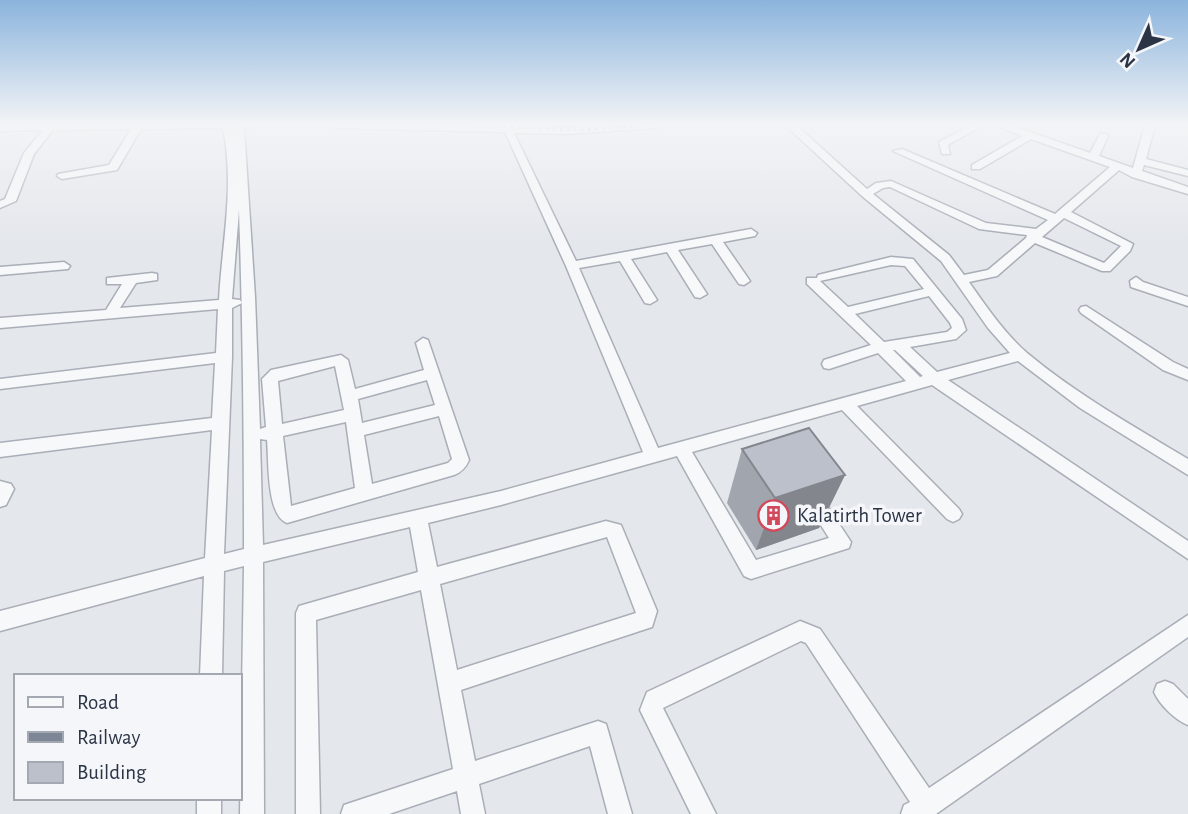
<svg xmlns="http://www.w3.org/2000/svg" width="1188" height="814" font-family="'Alegreya Sans',sans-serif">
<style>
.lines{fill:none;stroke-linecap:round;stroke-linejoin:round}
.minor-casing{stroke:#a9aeb7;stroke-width:3}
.minor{fill:#f7f8fa;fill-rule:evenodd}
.rail{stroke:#7d8696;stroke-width:2.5;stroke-dasharray:2.5 4.5;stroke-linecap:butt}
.wall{fill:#a1a5ae}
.shaded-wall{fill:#83868d}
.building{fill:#bbc0ca;stroke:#83868d;stroke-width:2}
.labels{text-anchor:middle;stroke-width:7;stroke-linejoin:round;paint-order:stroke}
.poi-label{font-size:21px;fill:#2b3445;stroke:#f4f6f9;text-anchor:start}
</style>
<rect width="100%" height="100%" fill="#e4e7ec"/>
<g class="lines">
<defs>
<g id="minor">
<path d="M0 125H263L244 128 255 297 260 429 266 427 262 379 271 370 341 355 348 360 355 389 424 370 416 343 423 338 428 340 469 460C466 467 462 472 454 475L287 523C266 515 269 460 267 440L260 439 263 545 501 491 643 452 566 266 505 132 336 128 331 125H511L567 128 661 125 656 128 567 134 514 133 576 261 751 229 757 233 755 236 723 242 750 281 744 285 739 284 712 244 678 250 707 294 700 298 695 297 667 252 631 259 657 300 650 304 645 303 620 261 579 268 658 448 906 381 878 353 829 369 824 368 822 364 824 360 871 345 807 284V278H817L818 275 891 257 913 259 962 319 966 330 956 339 910 347 937 372 1010 353 988 328 941 261 862 196 785 125H796L867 189 876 183 891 181 986 223 1036 229 1048 220 893 151 902 149 1055 214 1110 167 1031 139 980 169H972V165L1022 136 995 125H1010L1090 153 1100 134H1106L1108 136 1099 156 1133 168 1145 125H1155L1146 159 1188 170V176L1144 165 1142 171 1188 187V194L1132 177 1119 170 1071 212 1133 244 1130 251 1110 271H1102L1035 243 997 276 969 282C986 306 1004 333 1027 353 1076 394 1133 426 1188 459V475L1080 408 1018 361 948 380 1188 541V559L932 385 857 406 959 509 962 514 959 519 953 522 947 519 842 410 692 452 756 560 829 538 805 500 808 495 814 493 820 495 851 542 849 548 751 579 744 576 677 456 501 505 428 523 437 567 606 521 621 525 657 611 652 627 461 690 475 761 598 721 606 724 632 814H608L590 746 479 784 485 814H461L457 791 389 814H341L344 805 353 802 453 769 421 590 316 620 320 814H296V613L299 606 418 572 410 527 263 562 264 814H240L244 566 224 571 222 676H200L204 576 0 631V611L205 558 212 430 0 457V443L212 418 215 363 0 389V379L216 353 218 309 0 328V318L106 310 122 284H107V278L152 273 157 274V280L136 283 120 308 219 300C222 242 235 186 223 128L141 129 117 170 62 179 57 176 58 174 109 165 131 129 53 130 34 154 16 201 0 208V201L5 199 24 153 43 130 0 131ZM890 187 979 229 1027 235 1026 238 988 270 964 275 949 255 873 194 883 188ZM239 210C243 323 244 436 244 549L224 554 232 357V308L242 303 240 300 232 299ZM1064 218 1121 246 1104 263 1042 237ZM891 265 905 266 924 289 848 307 820 281ZM929 296 950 323 952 328 947 332 884 342 855 314ZM893 350H895L923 376 920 377ZM335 366 344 410 282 424 278 381ZM427 380 435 405 362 423 358 399ZM439 416 452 459 448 463 372 484 364 435ZM346 422 355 488 291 506 283 436ZM607 537 636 613 457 670 440 584Z"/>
<path d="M971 125H984L951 143 948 145 950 154H942L939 142Z"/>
<path d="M64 262 70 266 68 269 0 275V267Z"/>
<path d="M1136 277 1143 282 1188 297V306L1131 287 1130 281Z"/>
<path d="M1086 306 1173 362 1188 369V380L1163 370 1081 313 1079 310 1081 307Z"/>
<path d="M0 481 11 484 14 489 6 505 0 507Z"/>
<path d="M1188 615V637L936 814H901L904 805 910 802 806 643 801 641 663 708 716 814H691L640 710 647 692 800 621 820 629 929 788Z"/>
<path d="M1165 681 1173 684 1188 699V725C1175 720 1160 705 1154 692L1157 684Z"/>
<rect x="197" y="798" width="24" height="16"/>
</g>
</defs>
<use href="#minor" class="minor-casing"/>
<use href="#minor" class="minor"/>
<path class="rail" d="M462 125 584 130 656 125"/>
</g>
<path class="wall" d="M742 449 845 475 819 528 756 550 727 503Z"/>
<path class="shaded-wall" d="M845 475 819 528 756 550 775 498Z"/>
<path class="building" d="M809 428 845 475 775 498 742 449Z"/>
<linearGradient id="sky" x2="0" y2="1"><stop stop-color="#8bb4dd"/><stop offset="0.52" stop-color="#f3f4f6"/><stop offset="1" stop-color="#f3f4f6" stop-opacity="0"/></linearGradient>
<rect width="1188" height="239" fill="url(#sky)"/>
<defs>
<symbol id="building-ring" viewBox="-11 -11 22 22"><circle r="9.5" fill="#f4f6f9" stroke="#d1495b" stroke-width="1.5"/><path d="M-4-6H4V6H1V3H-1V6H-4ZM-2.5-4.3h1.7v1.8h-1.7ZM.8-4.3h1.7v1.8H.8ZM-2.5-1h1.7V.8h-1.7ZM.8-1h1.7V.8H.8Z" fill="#d1495b"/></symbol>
</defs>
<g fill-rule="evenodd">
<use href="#building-ring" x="756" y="498" width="35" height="35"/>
</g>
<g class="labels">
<g class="poi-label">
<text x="797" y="522">Kalatirth Tower</text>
</g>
</g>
<rect x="14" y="674" width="228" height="126" fill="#f4f6f9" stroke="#a4a8b1" stroke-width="2"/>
<rect x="28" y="697" width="35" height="10" fill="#f7f8fa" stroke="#a4a8b1" stroke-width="2"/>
<text x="77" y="709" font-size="21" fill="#2b3445">Road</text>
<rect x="28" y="732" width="35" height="10" fill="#7d8696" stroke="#a4a8b1" stroke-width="2"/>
<text x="77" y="744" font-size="21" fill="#2b3445">Railway</text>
<rect x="28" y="762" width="35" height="21" fill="#bbc0ca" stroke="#a4a8b1" stroke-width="2"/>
<text x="77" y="779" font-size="21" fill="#2b3445">Building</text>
<g transform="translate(1139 49) rotate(225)" stroke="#f4f6f9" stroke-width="5" paint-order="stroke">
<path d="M0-5L12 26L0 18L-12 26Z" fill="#2b3445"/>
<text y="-10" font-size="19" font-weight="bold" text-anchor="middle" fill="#2b3445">N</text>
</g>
</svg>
